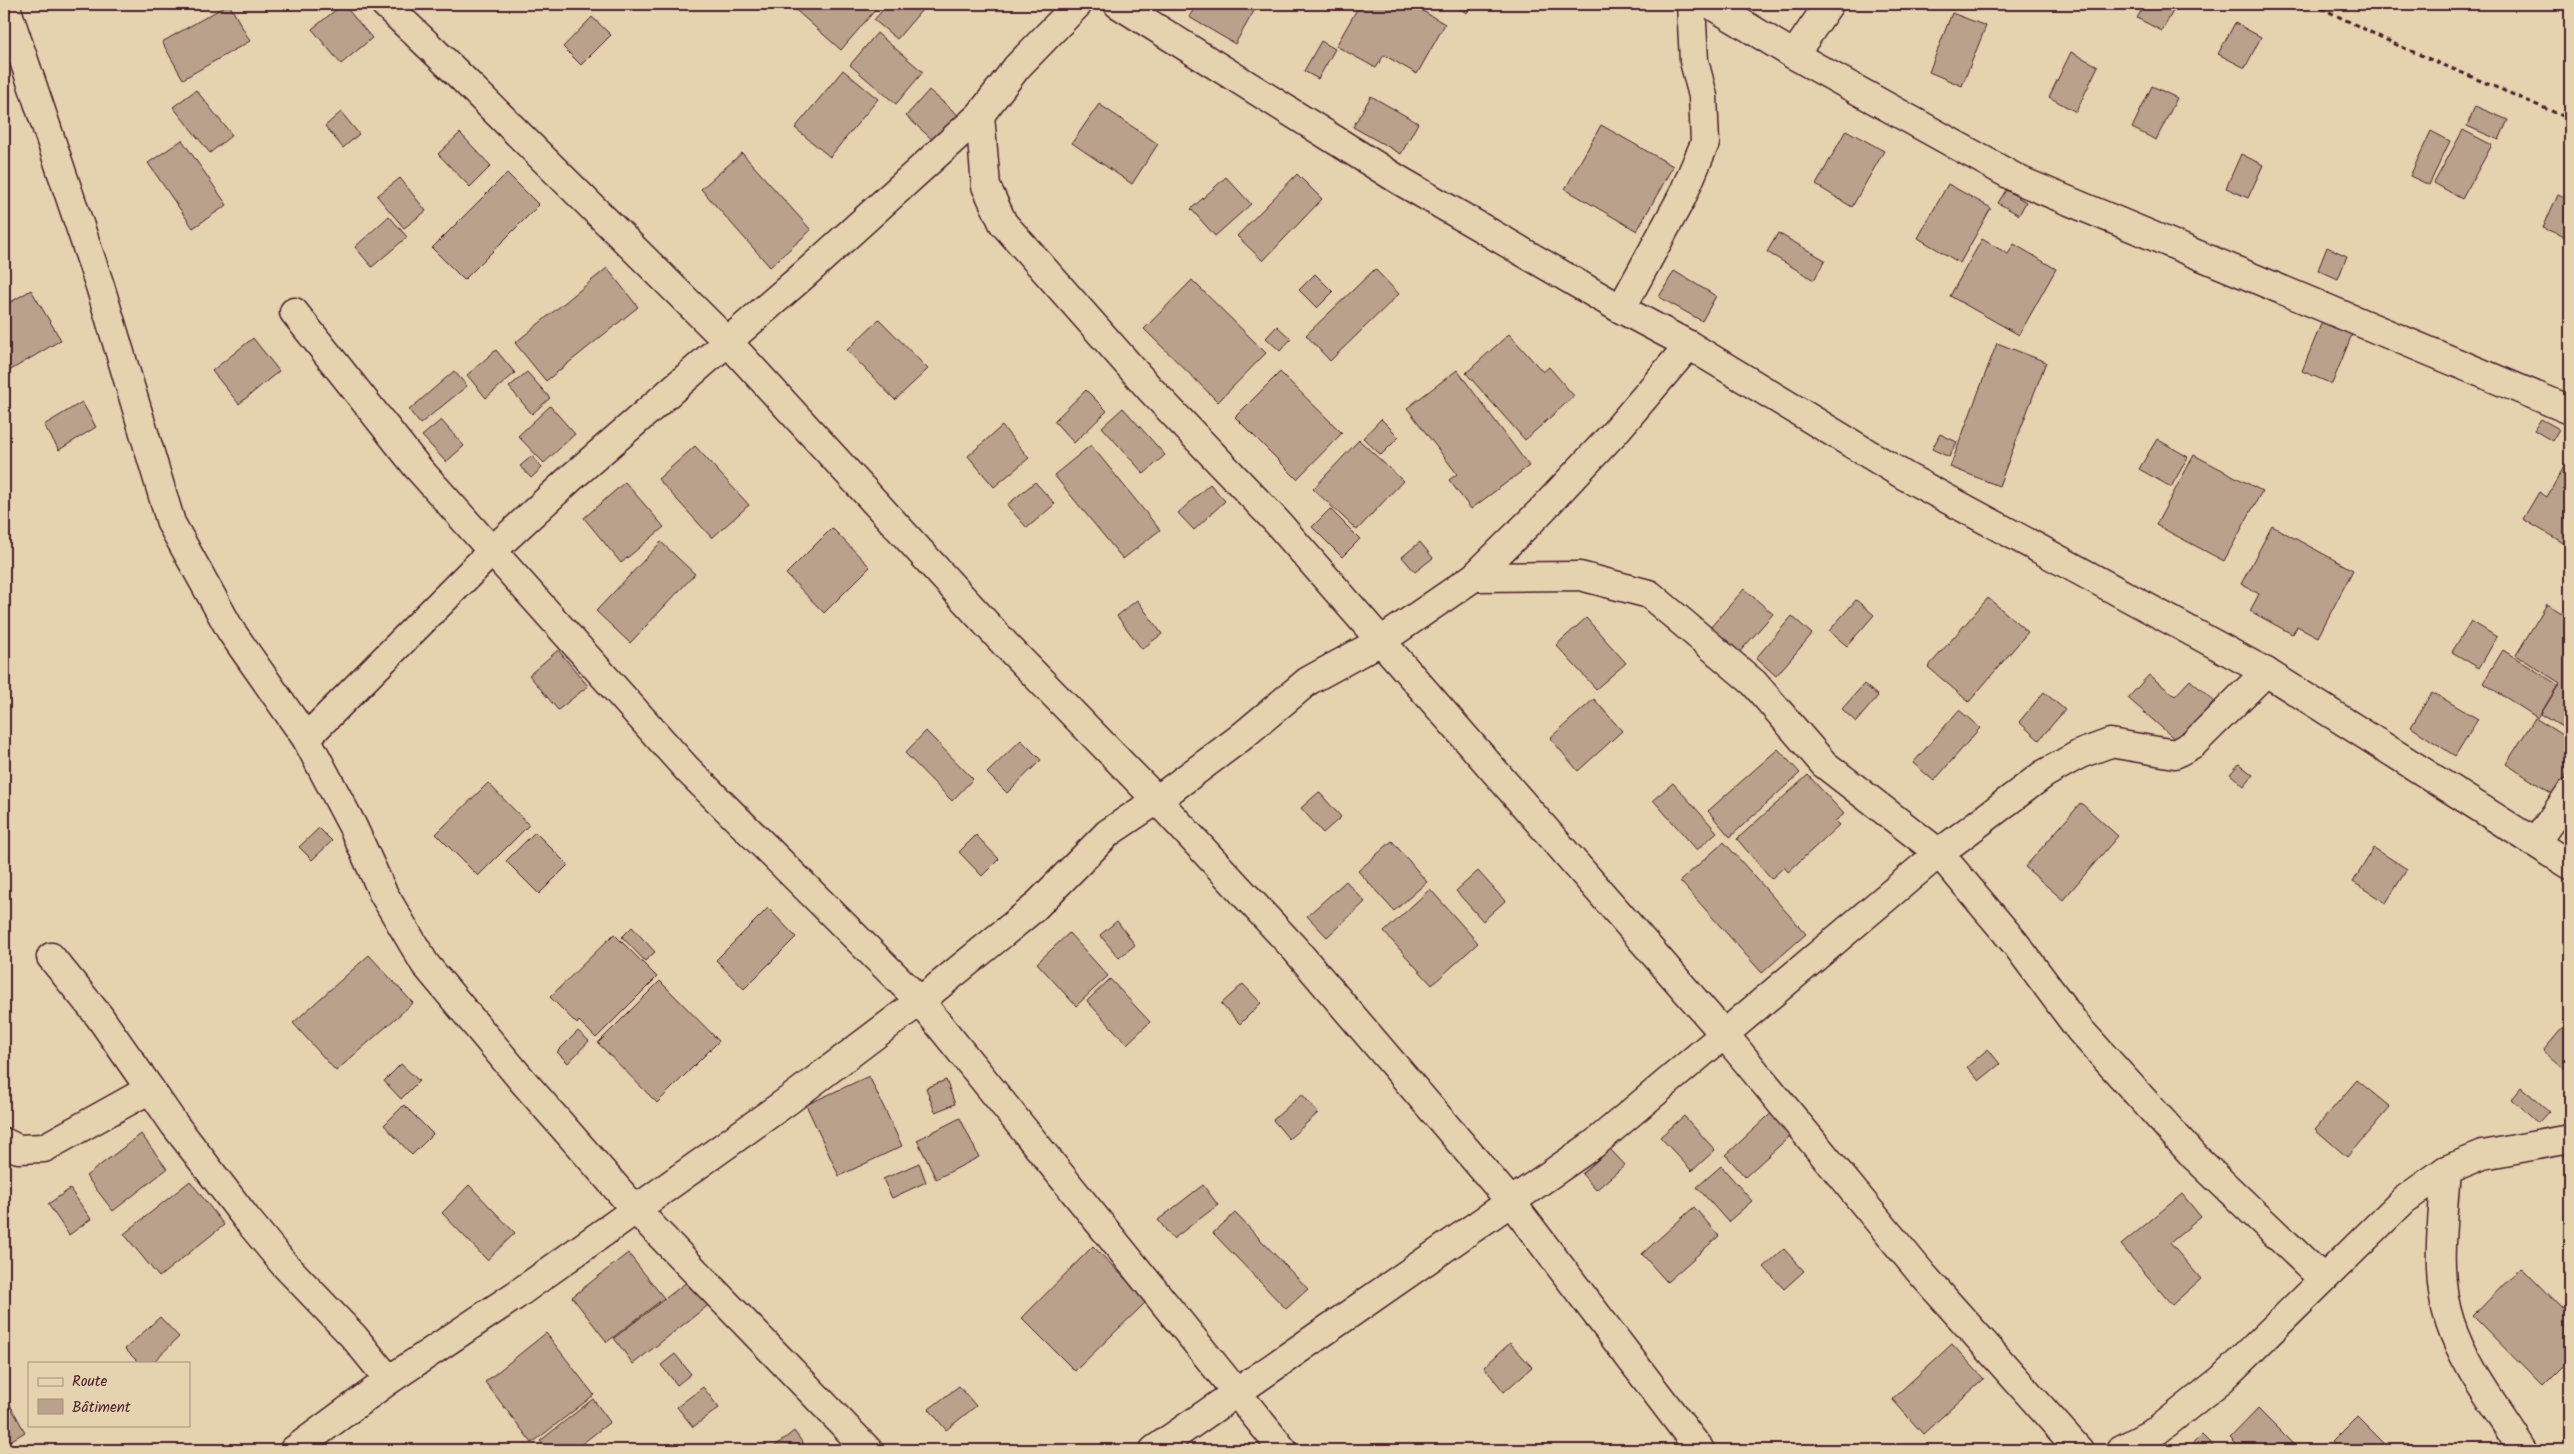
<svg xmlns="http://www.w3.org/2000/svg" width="2574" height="1454" font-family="Kalam,sans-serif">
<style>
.building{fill:#baa18b;stroke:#4a1f2b}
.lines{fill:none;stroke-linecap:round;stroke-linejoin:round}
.street-casing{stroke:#4a1f2b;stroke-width:31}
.path{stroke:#4a1f2b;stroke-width:3;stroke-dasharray:5 4;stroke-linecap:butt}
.street{stroke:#e5d3b0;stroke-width:28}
</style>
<rect width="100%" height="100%" fill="#e5d3b0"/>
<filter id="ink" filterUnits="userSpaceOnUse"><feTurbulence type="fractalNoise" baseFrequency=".02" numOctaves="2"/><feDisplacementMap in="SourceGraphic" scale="10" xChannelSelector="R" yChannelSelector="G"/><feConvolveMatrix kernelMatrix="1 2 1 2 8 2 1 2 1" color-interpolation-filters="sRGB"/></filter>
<g filter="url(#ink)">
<g class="building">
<path d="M229 4 250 41 183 79 162 42Z"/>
<path d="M343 4 372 38 341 64 312 29Z"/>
<path d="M789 4H870L876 9 841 50Z"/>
<path d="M888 4H927L897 39 874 20Z"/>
<path d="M1197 4H1258L1235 44 1189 17Z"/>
<path d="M1360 4H1411L1445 24 1417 74 1384 55 1376 68 1336 46Z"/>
<path d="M1451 4H1472L1467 13Z"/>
<path d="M2145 4H2177L2162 31 2137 18Z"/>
<path d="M1952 13 1986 26 1962 86 1929 72Z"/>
<path d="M592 17 611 35 581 65 563 47Z"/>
<path d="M2235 23 2261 37 2245 68 2218 54Z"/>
<path d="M877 33 923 72 896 104 850 65Z"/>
<path d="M1321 41 1335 49 1318 79 1304 71Z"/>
<path d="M2071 52 2098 66 2076 112 2049 97Z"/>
<path d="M843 70 878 99 830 157 795 128Z"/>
<path d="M2152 86 2177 98 2156 140 2132 128Z"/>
<path d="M196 90 232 135 210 153 173 107Z"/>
<path d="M929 90 958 115 935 142 906 116Z"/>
<path d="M1371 96 1418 123 1401 154 1353 127Z"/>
<path d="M1099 104 1158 144 1132 184 1072 143Z"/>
<path d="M2475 106 2508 120 2499 140 2467 126Z"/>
<path d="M341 112 359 134 343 148 325 126Z"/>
<path d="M1601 125 1673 166 1637 231 1565 189Z"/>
<path d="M1846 130 1884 151 1852 207 1816 185Z"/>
<path d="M2463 130 2492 145 2462 199 2434 183Z"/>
<path d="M2431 131 2450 141 2429 185 2410 176Z"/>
<path d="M460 133 491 166 470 187 438 154Z"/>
<path d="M182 140 227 205 193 228 148 163Z"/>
<path d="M742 153 811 230 770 267 701 189Z"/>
<path d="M2241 154 2263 165 2248 198 2226 188Z"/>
<path d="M507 173 539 205 464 280 432 248Z"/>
<path d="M1297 174 1322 199 1263 261 1237 236Z"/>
<path d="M1226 177 1251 204 1215 236 1191 209Z"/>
<path d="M400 178 426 211 404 228 377 196Z"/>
<path d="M1948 184 1991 208 1960 263 1918 238Z"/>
<path d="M2006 190 2026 202 2019 215 1998 203Z"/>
<path d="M2558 194 2570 200V239L2543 228Z"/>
<path d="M389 216 407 237 372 267 355 247Z"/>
<path d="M1778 233 1825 260 1814 280 1767 252Z"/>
<path d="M1982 239 2008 254 2014 244 2056 269 2019 335 1950 296Z"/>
<path d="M2327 247 2347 256 2338 279 2318 270Z"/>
<path d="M607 268 638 307 546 381 515 343Z"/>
<path d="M1375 269 1399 294 1330 361 1306 335Z"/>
<path d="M1674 271 1716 296 1702 321 1659 297Z"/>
<path d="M1315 274 1333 292 1317 308 1299 290Z"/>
<path d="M1192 280 1266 353 1218 402 1144 329Z"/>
<path d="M31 290 61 340 4 374V306Z"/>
<path d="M879 319 928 369 895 400 847 350Z"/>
<path d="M2323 319 2353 332 2332 384 2302 371Z"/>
<path d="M1277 326 1291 339 1280 351 1266 338Z"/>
<path d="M1509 334 1543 372 1549 367 1574 396 1525 440 1466 373Z"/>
<path d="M253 338 279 371 239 404 212 371Z"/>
<path d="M1997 343 2046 362 1999 486 1950 467Z"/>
<path d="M496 350 515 373 486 398 467 375Z"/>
<path d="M1457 370 1529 466 1471 509 1449 480 1457 474 1407 408Z"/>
<path d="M454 371 467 386 420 424 409 410Z"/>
<path d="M527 372 550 398 532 414 509 387Z"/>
<path d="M1280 372 1342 433 1297 479 1235 417Z"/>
<path d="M1086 390 1107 411 1074 443 1054 421Z"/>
<path d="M82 402 96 427 59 450 44 425Z"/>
<path d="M550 406 575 434 544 463 518 436Z"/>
<path d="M1123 408 1165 455 1144 474 1102 427Z"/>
<path d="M1381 419 1399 437 1381 455 1363 438Z"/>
<path d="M2541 419 2559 429 2552 441 2534 430Z"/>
<path d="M441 420 464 446 446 462 422 436Z"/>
<path d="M1002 426 1029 458 994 487 968 456Z"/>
<path d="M1940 434 1957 442 1949 457 1932 449Z"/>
<path d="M2157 439 2188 457 2171 487 2139 469Z"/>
<path d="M1359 440 1403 481 1357 530 1313 489Z"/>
<path d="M1091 445 1160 530 1123 559 1054 475Z"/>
<path d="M695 446 749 505 712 538 658 479Z"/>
<path d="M2194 455 2262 491 2224 561 2156 525Z"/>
<path d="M532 456 542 468 531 478 520 466Z"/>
<path d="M2570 456V547L2523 519 2539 492 2547 497Z"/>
<path d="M625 482 664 527 621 563 584 518Z"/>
<path d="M1035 482 1055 504 1027 528 1007 505Z"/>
<path d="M1210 484 1225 501 1194 530 1178 513Z"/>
<path d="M1330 509 1360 539 1342 557 1312 527Z"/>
<path d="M2272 526 2353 570 2318 637 2297 626 2292 634 2250 611 2259 594 2241 584Z"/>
<path d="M832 528 870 567 824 613 786 574Z"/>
<path d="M661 542 695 574 630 643 596 611Z"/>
<path d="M1420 542 1433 558 1415 572 1402 557Z"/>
<path d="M1744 589 1773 614 1737 655 1709 629Z"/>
<path d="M1988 598 2028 632 1969 702 1928 667Z"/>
<path d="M1137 600 1162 634 1142 649 1117 616Z"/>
<path d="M1856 600 1874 615 1847 646 1829 631Z"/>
<path d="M2547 604 2570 618V732L2541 714 2560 683 2516 655Z"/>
<path d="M1792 616 1812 634 1776 676 1756 658Z"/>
<path d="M1586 618 1626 663 1596 689 1556 645Z"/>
<path d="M2471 621 2497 637 2479 668 2452 652Z"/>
<path d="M558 650 588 686 558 710 529 675Z"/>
<path d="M2503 650 2558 685 2538 718 2483 683Z"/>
<path d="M2149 675 2175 696 2190 680 2214 701 2178 742 2128 698Z"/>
<path d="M1864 684 1878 696 1856 722 1842 709Z"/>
<path d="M2044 692 2065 710 2039 740 2019 722Z"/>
<path d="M2432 692 2478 719 2455 756 2411 727Z"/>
<path d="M1594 699 1622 731 1578 771 1550 738Z"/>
<path d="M1959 710 1980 728 1934 781 1913 763Z"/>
<path d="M2535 718 2570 740V769L2554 795 2506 764Z"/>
<path d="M926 731 973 779 952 801 905 753Z"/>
<path d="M1021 740 1041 760 1007 793 987 773Z"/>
<path d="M1778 749 1800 773 1730 837 1708 811Z"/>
<path d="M2239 764 2253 775 2244 786 2230 774Z"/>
<path d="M1808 775 1844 814 1835 821 1839 825 1788 872 1784 867 1771 879 1737 839Z"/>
<path d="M488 783 529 825 478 876 436 834Z"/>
<path d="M1673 783 1717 832 1697 850 1653 800Z"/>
<path d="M1319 792 1341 817 1323 833 1301 808Z"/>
<path d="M2081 803 2118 836 2063 900 2025 867Z"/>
<path d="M319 828 332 841 312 860 299 847Z"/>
<path d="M535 832 568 865 539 894 506 861Z"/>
<path d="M976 835 999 859 982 876 959 852Z"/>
<path d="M1392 841 1427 882 1394 911 1358 871Z"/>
<path d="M1724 842 1806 934 1762 973 1680 881Z"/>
<path d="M2374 848 2407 869 2386 903 2353 882Z"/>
<path d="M1478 871 1505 901 1483 921 1456 891Z"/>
<path d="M1346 881 1365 902 1327 937 1307 916Z"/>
<path d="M1430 889 1478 943 1432 985 1384 932Z"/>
<path d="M768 908 796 937 744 989 716 960Z"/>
<path d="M1117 921 1135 945 1119 958 1100 935Z"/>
<path d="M632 927 655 952 645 961 622 937Z"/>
<path d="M1069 933 1108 976 1076 1006 1037 963Z"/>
<path d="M614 934 657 977 596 1038 579 1021 577 1024 550 997Z"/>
<path d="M369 955 413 1003 336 1071 293 1023Z"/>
<path d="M1110 979 1150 1022 1127 1044 1087 1001Z"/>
<path d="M660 981 719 1041 657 1103 598 1043Z"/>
<path d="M1243 984 1261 1003 1240 1024 1221 1004Z"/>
<path d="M2570 1019V1074L2543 1051Z"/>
<path d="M578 1031 589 1041 568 1063 557 1052Z"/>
<path d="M1988 1049 2000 1064 1979 1081 1967 1067Z"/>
<path d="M401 1064 419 1081 401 1099 384 1081Z"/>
<path d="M869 1076 902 1146 839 1176 806 1105Z"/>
<path d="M946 1080 955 1104 935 1112 926 1088Z"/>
<path d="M2357 1080 2390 1107 2347 1157 2315 1129Z"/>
<path d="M2521 1087 2549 1111 2538 1123 2511 1099Z"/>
<path d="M1302 1094 1318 1113 1289 1139 1273 1120Z"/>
<path d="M404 1105 433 1134 412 1155 384 1125Z"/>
<path d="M1780 1105 1800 1127 1745 1177 1726 1155Z"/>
<path d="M1684 1116 1715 1150 1692 1171 1660 1137Z"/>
<path d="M960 1118 979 1157 936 1179 917 1140Z"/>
<path d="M141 1134 167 1169 113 1211 86 1176Z"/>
<path d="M1610 1149 1625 1165 1596 1190 1582 1174Z"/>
<path d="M919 1163 926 1182 892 1198 883 1179Z"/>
<path d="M1721 1166 1752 1201 1728 1222 1697 1187Z"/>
<path d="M190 1181 224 1225 159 1277 124 1234Z"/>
<path d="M469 1185 515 1233 487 1260 442 1213Z"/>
<path d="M1203 1185 1218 1205 1173 1239 1158 1220Z"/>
<path d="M70 1189 91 1219 69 1235 48 1204Z"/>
<path d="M2182 1194 2201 1217 2170 1243 2201 1279 2172 1305 2121 1245Z"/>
<path d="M1694 1207 1719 1236 1667 1282 1642 1254Z"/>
<path d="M1235 1213 1308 1289 1286 1309 1213 1233Z"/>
<path d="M1093 1246 1147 1301 1075 1371 1022 1318Z"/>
<path d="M1784 1249 1804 1271 1784 1289 1764 1267Z"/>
<path d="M628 1253 664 1298 607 1342 572 1297Z"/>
<path d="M2521 1267 2570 1317V1358L2542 1386 2473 1316Z"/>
<path d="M692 1278 711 1303 633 1364 614 1338Z"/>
<path d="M160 1317 179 1337 152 1363H139L125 1349Z"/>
<path d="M546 1333 594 1395 532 1443 485 1382Z"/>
<path d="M1510 1343 1532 1367 1504 1392 1484 1367Z"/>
<path d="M1952 1344 1984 1379 1923 1434 1892 1399Z"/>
<path d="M675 1354 691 1374 677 1385 661 1365Z"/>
<path d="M959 1386 976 1406 946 1430 929 1409Z"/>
<path d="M703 1387 719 1408 693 1427 677 1407Z"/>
<path d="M5 1396 25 1432 10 1441 4 1430Z"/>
<path d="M593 1399 610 1422 574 1450H548L540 1441Z"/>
<path d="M2258 1409 2298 1449 2297 1450H2242L2230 1438Z"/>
<path d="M2357 1416 2386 1445 2381 1450H2339L2331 1442Z"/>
<path d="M794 1431 808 1450H770Z"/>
<path d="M2202 1435 2217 1450H2186Z"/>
</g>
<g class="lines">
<defs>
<g id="street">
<path d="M5 4 100 286 171 523 231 631 306 738 353 827 383 893 425 964 522 1080 635 1209 868 1450"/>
<path d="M385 4 456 72 728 342 1005 644 1157 800 1295 949 1511 1202 1700 1450"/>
<path d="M1118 4 1399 180 1621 309 1689 345 1905 476 2266 672 2570 865"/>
<path d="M1710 4 1794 55 2021 181 2570 410"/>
<path d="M1794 55 1829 4"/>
<path d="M980 115 986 186 1003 223 1150 389 1277 522 1381 641 1724 1034 1922 1274 2079 1450"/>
<path d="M1621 309 1682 197 1705 143 1703 96 1694 61 1691 4"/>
<path d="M294 312 418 468 687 769 920 1001 1283 1450"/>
<path d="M1474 577 1580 576 1649 594 1754 683 1824 764 1939 853 2015 943 2079 1029 2194 1156 2323 1279"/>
<path d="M306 738 493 550 571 478 804 275 980 115 1017 67 1078 4"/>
<path d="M2536 842 2570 793"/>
<path d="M150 1089 174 1124 246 1218 283 1263 354 1337 389 1380"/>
<path d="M4 1142 18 1149 44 1148 150 1089 99 1016 51 957"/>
<path d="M2446 1170C2443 1218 2434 1275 2450 1322 2465 1368 2498 1409 2523 1450"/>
<path d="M294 1450 389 1380 516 1295 789 1100 920 1001 1033 909 1108 833 1157 800 1240 738 1308 681 1381 641 1474 577 1539 513 1615 432 1689 345"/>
<path d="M1154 1450 1594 1144 1939 853 2044 774 2080 754 2110 743 2175 754 2193 744 2266 672"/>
<path d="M2120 1450 2158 1430 2222 1379 2404 1200 2446 1170 2483 1155 2570 1139"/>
</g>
</defs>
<use href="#street" class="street-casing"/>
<path class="path" d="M2313 4 2397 45 2570 119"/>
<use href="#street" class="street"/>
</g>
</g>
<rect width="2574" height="1454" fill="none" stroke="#e5d3b0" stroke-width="20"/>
<rect x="10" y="10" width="2554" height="1434" fill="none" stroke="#4a1f2b" stroke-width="2" filter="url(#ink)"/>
<rect x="28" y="1362" width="162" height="65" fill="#e5d3b0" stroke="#a78b7b"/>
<rect x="38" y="1378" width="25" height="8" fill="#e5d3b0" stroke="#a78b7b"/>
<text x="72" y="1386" font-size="15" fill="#4a1f2b">Route</text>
<rect x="38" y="1399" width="25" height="15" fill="#baa18b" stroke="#a78b7b"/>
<text x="72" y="1412" font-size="15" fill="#4a1f2b">Bâtiment</text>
</svg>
